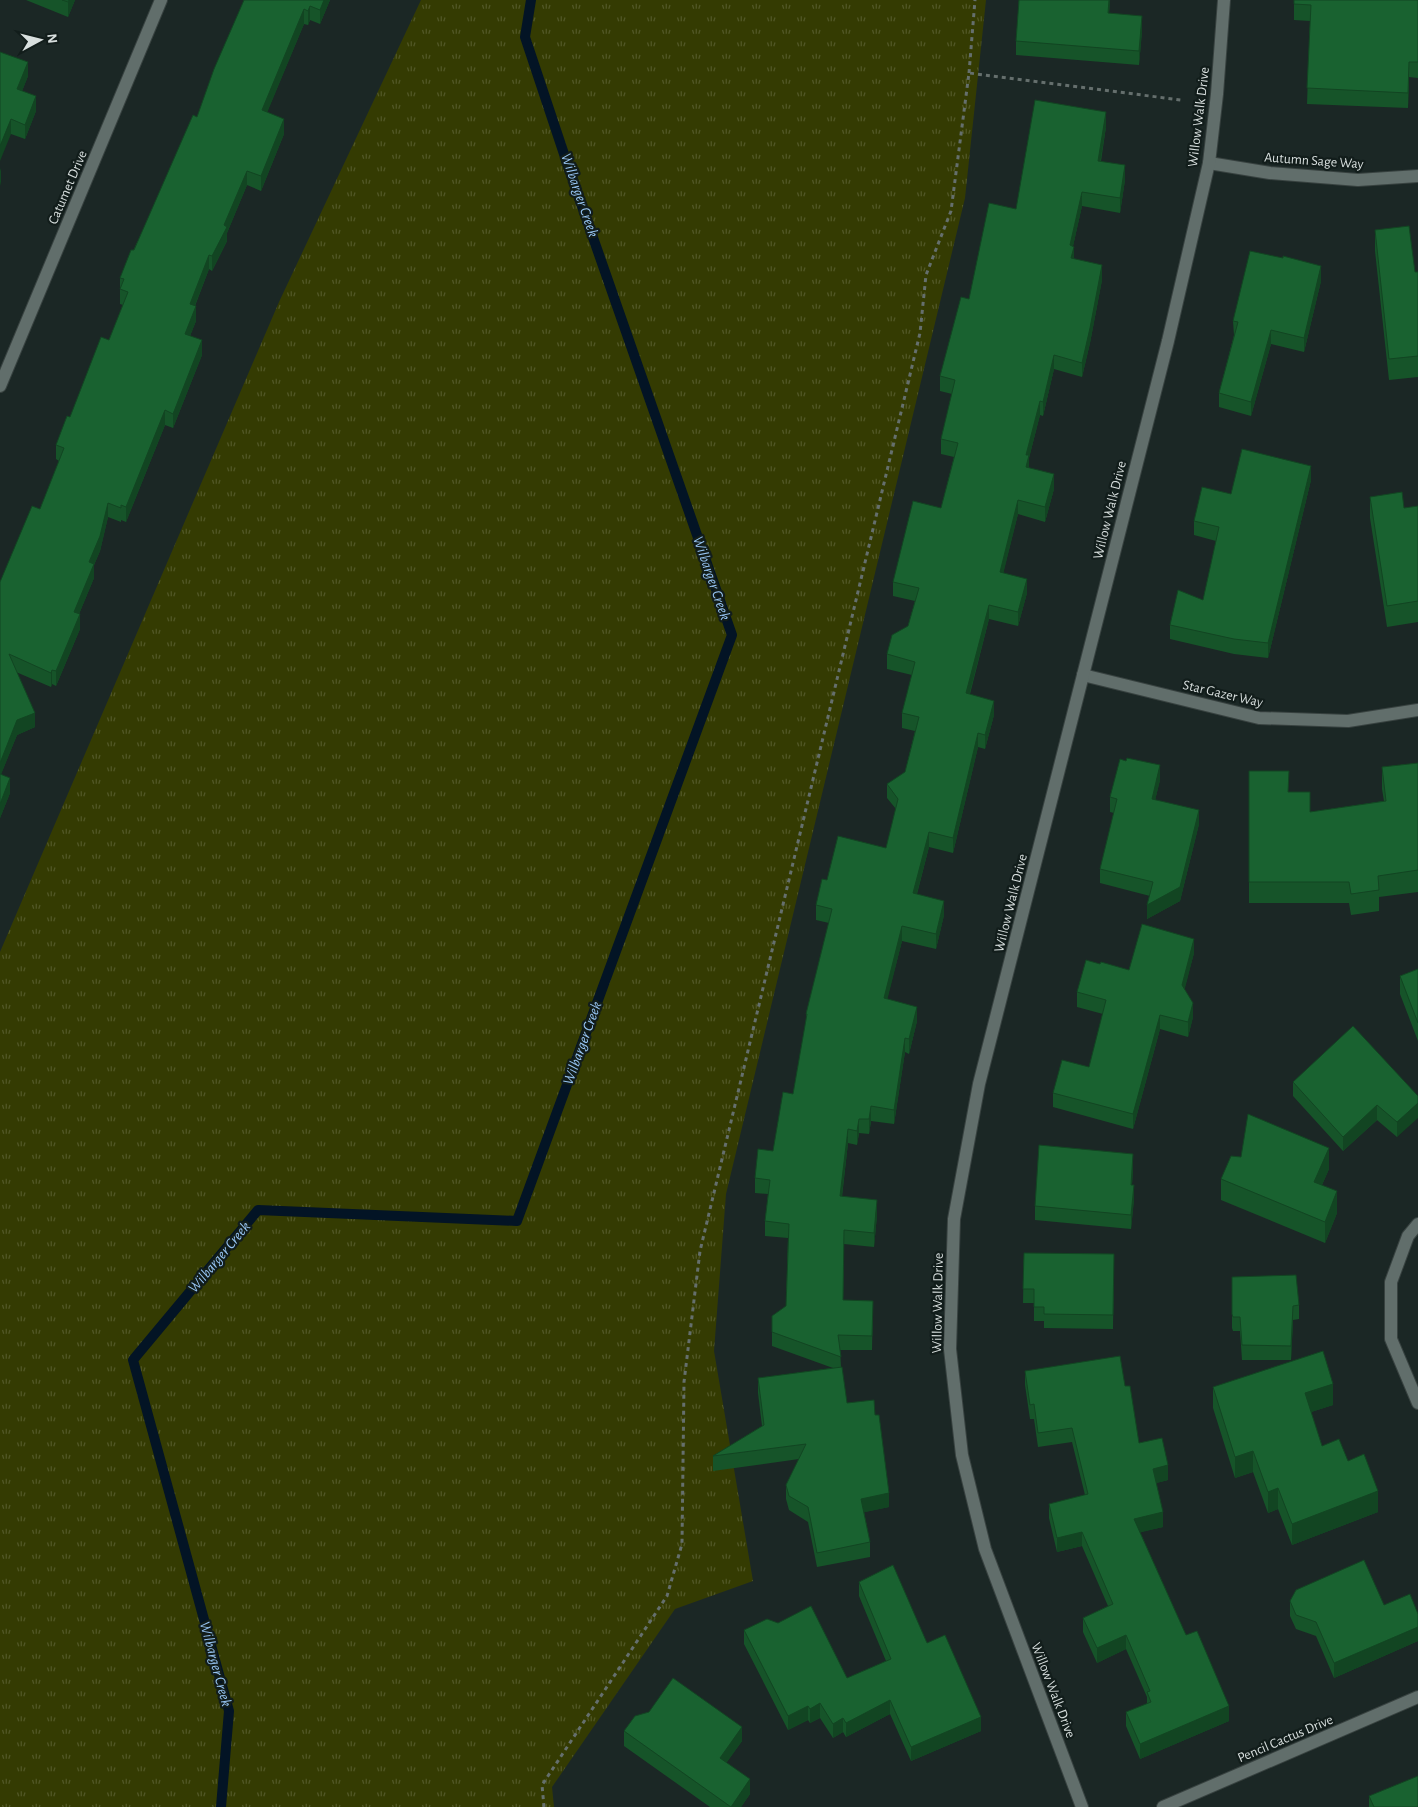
<svg xmlns="http://www.w3.org/2000/svg" width="1418" height="1807" font-family="'Alegreya Sans',sans-serif">
<style>
.grass{fill:url(#grass-tufts)}
.lines{fill:none;stroke-linecap:round;stroke-linejoin:round}
.stream{stroke:#031425;stroke-width:10}
.minor-casing{stroke:#384240;stroke-width:14}
.path{stroke:#656f6d;stroke-width:3;stroke-dasharray:4 4;stroke-linecap:butt}
.minor{stroke:#616e6b;stroke-width:12}
.wall{fill:#165429}
.shaded-wall{fill:#124522}
.building{fill:#196230;stroke:#124522}
.labels{text-anchor:middle;stroke-width:4.5;stroke-linejoin:round;paint-order:stroke}
.street-label{font-size:14px;fill:#d8dfde;stroke:#121d1b}
.water-label{font-size:15px;font-style:italic;fill:#97c5f3;stroke:#121d1b}
</style>
<defs>
<pattern id="grass-tufts" width="24" height="20" patternUnits="userSpaceOnUse" patternTransform="scale(1.25)"><rect width="24" height="20" fill="#343b02"/><path d="M3 7l-1-3M5 7V3M7 7l1-3M15 17l-1-3M17 17v-4M19 17l1-3" fill="none" stroke="#515726"/></pattern>
</defs>
<rect width="100%" height="100%" fill="#1b2725"/>
<path class="grass" d="M421 0H986L965 198 726 1194 714 1351 753 1581 675 1609 552 1787 554 1807H0V952L279 302Z"/>
<g class="lines">
<path class="stream" d="M221 1807 229 1711 133 1360 258 1210 517 1221 732 635 568 166 525 37 531 0"/>
<defs>
<g id="minor">
<path d="M1209 163 1270 173 1358 180 1418 176"/>
<path d="M0 386 161 0"/>
<path d="M1083 675 1259 718 1348 721 1418 710"/>
<path d="M1418 1224 1408 1236 1391 1282V1339L1418 1403"/>
<path d="M1082 1807 985 1549 962 1455 950 1349 954 1219 979 1084 1168 341 1209 163 1217 94 1224 0"/>
<path d="M1163 1807 1418 1697"/>
</g>
</defs>
<use href="#minor" class="minor-casing"/>
<g class="path">
<path d="M969 73 975 0"/>
<path d="M544 1807 542 1785 667 1596 682 1544 684 1382 700 1251 920 333 926 275 951 211 969 73 1181 100"/>
</g>
<use href="#minor" class="minor"/>
</g>
<g class="wall">
<path d="M26 0H75L68 17Z"/>
<path d="M244 0H330L320 24 310 20 308 25 304 24 267 112 284 134 261 191 247 185 227 233V241L212 271 209 269 195 306 196 321 190 336 202 355 173 428 165 425 126 522 121 520V522L108 517 100 551 94 565V578L79 614 80 629 56 686 52 684 51 687 16 672 35 727 17 735 1 774 10 793 0 818V582L40 509 59 461 56 459V445L109 340 123 305 120 304V278L197 117Z"/>
<path d="M1019 0H1110L1109 14 1142 31 1139 65 1016 55V41Z"/>
<path d="M1294 0H1418V78L1409 77 1408 108 1307 104 1310 21 1294 20Z"/>
<path d="M0 52 28 76 22 91 36 111 25 139 11 134Z"/>
<path d="M1106 127 1101 161 1125 180 1120 213 1082 206 1073 246 1074 259 1102 280 1090 343 1082 377 1054 369 1043 416 1040 415 1029 458V468L1054 489 1045 522 1018 514 1003 573 1027 593 1018 626 989 619 970 694 994 715 985 749 978 747 953 853 929 847 917 894 944 915 936 949 902 941 887 999 917 1021 909 1054 905 1052 894 1124 871 1121 869 1134 859 1133 857 1145 848 1143 842 1197 877 1215 874 1247 844 1244 843 1300 873 1301 872 1350H840L841 1367 847 1403 889 1507 864 1512 870 1542V1557L817 1567 808 1522 789 1510 786 1499V1485L799 1459 713 1471V1456L762 1426 758 1393V1378L833 1368 772 1346V1316L786 1306 788 1238 765 1236V1221L768 1194 755 1193V1178L773 1151 793 1094 806 1022V1014L829 923 816 920V905L827 880 886 848 896 809 887 798V784L905 772 915 731 902 728V713L912 675 887 669V654L908 626 915 601 893 596V582L941 508 954 457 941 454V439L952 394 940 391V376L969 299 1016 209Z"/>
<path d="M1375 230 1415 272H1418V377L1389 380 1375 251Z"/>
<path d="M1321 281 1304 352 1271 344 1251 416 1219 407V393L1234 335 1233 321Z"/>
<path d="M1311 480 1268 658 1234 654 1170 639V625L1203 600 1216 541 1194 535V521L1231 494Z"/>
<path d="M1370 497 1404 508 1418 506V622L1387 627 1370 518Z"/>
<path d="M1418 763V892L1379 897V911L1351 915 1349 903H1249V771L1289 792 1310 812 1384 801 1382 789V767Z"/>
<path d="M1160 780 1155 800 1199 824 1180 901 1147 919 1150 896 1100 883V869L1114 813 1110 812V797Z"/>
<path d="M1194 953 1184 990 1193 1017 1188 1037 1160 1029 1133 1129 1053 1107V1093L1089 1067 1103 1014 1077 1007V992L1100 964 1129 970Z"/>
<path d="M1418 969V1041L1400 994V976Z"/>
<path d="M1293 1082 1418 1096 1397 1137 1377 1120 1343 1151 1293 1096Z"/>
<path d="M1133 1168 1132 1185 1134 1199 1131 1229 1035 1220V1206Z"/>
<path d="M1329 1169 1322 1185 1337 1213 1325 1243 1221 1200V1179Z"/>
<path d="M1024 1253 1114 1254 1113 1329 1044 1328V1321H1034V1303H1023Z"/>
<path d="M1232 1277 1299 1305V1319L1293 1320 1291 1360H1242L1240 1331H1233L1232 1328Z"/>
<path d="M1025 1371 1125 1386 1139 1443 1168 1480 1156 1483 1163 1527 1140 1532 1186 1635 1229 1721 1140 1759 1126 1726V1712L1147 1704V1697L1126 1649 1097 1663 1083 1632V1618L1108 1606 1082 1546 1057 1552 1049 1518V1504L1085 1495 1072 1442 1038 1447 1034 1419H1030L1025 1385Z"/>
<path d="M1213 1387 1333 1405 1311 1412 1322 1446 1348 1461 1378 1512 1292 1545 1278 1509 1268 1513 1253 1472 1235 1478 1213 1408Z"/>
<path d="M859 1582 927 1643 981 1731 911 1761 890 1714 846 1737 843 1732 833 1738 820 1718 810 1723 808 1720 788 1730 744 1644V1630L847 1678 886 1661 859 1596Z"/>
<path d="M1290 1601 1384 1605 1418 1614V1641L1334 1678 1316 1636 1296 1629 1290 1616Z"/>
<path d="M624 1731 742 1741 726 1763 750 1794 741 1807H710L624 1746Z"/>
<path d="M1369 1796 1418 1807H1369Z"/>
</g>
<g class="shaded-wall">
<path d="M69 0H75L68 17V2Z"/>
<path d="M324 0H330L320 24V10Z"/>
<path d="M1109 0H1110L1108 28V13Z"/>
<path d="M310 6V20L308 25V11Z"/>
<path d="M304 9V24L262 125V110Z"/>
<path d="M1142 16V31L1139 65V51Z"/>
<path d="M28 62V76L17 104V89Z"/>
<path d="M1409 62V77L1408 108V93Z"/>
<path d="M36 96V111L25 139V125Z"/>
<path d="M1106 112V127L1098 175V161Z"/>
<path d="M11 119V134L0 161V146Z"/>
<path d="M284 119V134L261 191V176Z"/>
<path d="M1125 165V180L1120 213V198Z"/>
<path d="M1 168V182L0 186V171Z"/>
<path d="M247 171V185L227 233V241L212 271V256L224 225Z"/>
<path d="M1082 192V206L1070 260V245Z"/>
<path d="M1074 247V261L1071 258Z"/>
<path d="M209 255V269L190 318V304Z"/>
<path d="M1102 265V280L1090 343 1082 377V363Z"/>
<path d="M1321 266V281L1304 352V338Z"/>
<path d="M196 306V321L185 348V334Z"/>
<path d="M1271 330V344L1251 416V402Z"/>
<path d="M202 340V355L173 428V414Z"/>
<path d="M1054 355V369L1043 416V402Z"/>
<path d="M1040 401V415L1029 458V470L1026 481V455Z"/>
<path d="M165 410V425L126 522V507Z"/>
<path d="M1311 466V480L1268 658V643Z"/>
<path d="M1054 474V489L1045 522V507Z"/>
<path d="M1018 500V514L1000 587V572Z"/>
<path d="M108 503V517L100 551 94 565V578L74 626V612Z"/>
<path d="M1027 579V593L1018 626V612Z"/>
<path d="M989 605V619L966 707V693Z"/>
<path d="M80 614V629L56 686V671Z"/>
<path d="M52 670V684L51 687V673Z"/>
<path d="M994 701V715L985 749V735Z"/>
<path d="M35 713V727L17 735 0 777V763L17 720Z"/>
<path d="M978 733V747L953 853V838Z"/>
<path d="M1160 765V780L1152 813V799Z"/>
<path d="M10 778V793L0 818V804Z"/>
<path d="M1199 810V824L1180 901 1147 919V905Z"/>
<path d="M929 832V847L913 908V893Z"/>
<path d="M944 901V915L936 949V934Z"/>
<path d="M902 926V941L884 1013V998Z"/>
<path d="M1194 939V953L1182 1000V985Z"/>
<path d="M1193 1003V1017L1188 1037V1022Z"/>
<path d="M917 1007V1021L909 1054V1039Z"/>
<path d="M1160 1015V1029L1133 1129V1114Z"/>
<path d="M905 1038V1052L894 1124V1110Z"/>
<path d="M1418 1103V1118L1397 1137V1122Z"/>
<path d="M1377 1105V1120L1343 1151V1137Z"/>
<path d="M871 1106V1121L869 1134V1119Z"/>
<path d="M859 1119V1133L857 1145V1131Z"/>
<path d="M848 1129V1143L840 1211V1196Z"/>
<path d="M1329 1148V1169L1314 1203V1182Z"/>
<path d="M1133 1154V1168L1131 1199V1185Z"/>
<path d="M1134 1185V1199L1131 1229V1215Z"/>
<path d="M1337 1191V1213L1325 1243V1222Z"/>
<path d="M877 1200V1215L874 1247V1233Z"/>
<path d="M1293 1306V1320L1291 1360V1346Z"/>
<path d="M1333 1384V1405L1305 1414V1393Z"/>
<path d="M1253 1451V1472L1235 1478V1457Z"/>
<path d="M1168 1465V1480L1153 1484V1469Z"/>
<path d="M1278 1488V1509L1268 1513V1492Z"/>
<path d="M1378 1491V1512L1292 1545V1524Z"/>
<path d="M889 1493V1507L861 1513V1499Z"/>
<path d="M1163 1512V1527L1134 1534V1519Z"/>
<path d="M1082 1532V1546L1057 1552V1538Z"/>
<path d="M1418 1627V1641L1334 1678V1663Z"/>
<path d="M1126 1635V1649L1097 1663V1648Z"/>
<path d="M890 1700V1714L846 1737V1723Z"/>
<path d="M820 1703V1718L810 1723V1709Z"/>
<path d="M808 1706V1720L788 1730V1716Z"/>
<path d="M1229 1706V1721L1140 1759V1744Z"/>
<path d="M981 1717V1731L911 1761V1747Z"/>
<path d="M843 1718V1732L833 1738V1724Z"/>
<path d="M742 1727V1741L720 1772V1758Z"/>
<path d="M750 1779V1794L741 1807H731Z"/>
</g>
<g class="building">
<path d="M62 0H69L68 2Z"/>
<path d="M244 0H324L320 10 310 6 308 11 304 9 262 110 284 119 261 176 247 171 224 225 227 227 212 256 209 255 190 304 196 306 185 334 202 340 173 414 165 410 126 507 121 505V508L108 503 100 536 89 562 94 564 74 612 80 614 56 671 52 670 51 673 9 654 35 713 17 720 0 763V582L32 506 40 509 64 448 56 445 67 416 70 417 101 337 109 340 128 292 120 289 124 279 120 278 131 250H134L193 115 197 117 214 69Z"/>
<path d="M1019 0H1109L1108 13 1142 16 1139 51 1016 41Z"/>
<path d="M1294 0H1418V62H1409L1408 93 1307 88 1311 5 1294 4Z"/>
<path d="M0 52 28 62 17 89 36 96 25 125 11 119 0 146Z"/>
<path d="M1035 100 1106 112 1098 161 1125 165 1120 198 1082 192 1070 245 1074 247 1071 258 1102 265 1090 328 1082 363 1054 355 1043 402 1040 401 1026 455H1029L1026 467 1054 474 1045 507 1018 500 1000 572 1027 579 1018 612 989 605 966 693 994 701 985 735 978 733 953 838 929 832 913 893 944 901 936 934 902 926 884 998 917 1007 909 1039 905 1038 894 1110 871 1106 869 1119H859L857 1131 848 1129 840 1196 877 1200 874 1233 844 1230 843 1300 873 1301 872 1336 838 1335 841 1357 772 1332V1316L786 1306 789 1224 765 1221 770 1180 755 1178 758 1149 773 1151 783 1092 793 1094 807 1014H806L832 909 816 905 822 879 827 880 838 836 886 848 898 799 887 784 905 772 919 717 902 713 915 662 887 654 892 635 908 626 919 588 893 582 913 501 941 508 958 443 941 439 955 380 940 376 961 297 969 299 989 203 1016 209Z"/>
<path d="M1409 226 1415 272H1418V356L1389 359 1375 230Z"/>
<path d="M1250 251 1283 258V256L1321 266 1304 338 1271 330 1251 402 1219 393 1238 322 1233 321Z"/>
<path d="M1242 449 1311 466 1268 643 1234 639 1170 625 1178 590 1203 600 1219 527 1194 521 1202 487 1231 494Z"/>
<path d="M1402 492 1404 508 1418 506V601L1387 606 1370 497Z"/>
<path d="M1127 758 1160 765 1152 799 1199 810 1180 887 1147 905 1153 882 1100 869 1117 799 1110 797 1120 759 1126 761Z"/>
<path d="M1418 763V870L1378 876 1379 890 1351 894 1349 882H1249V771H1289L1288 792H1310V812L1386 801 1382 767Z"/>
<path d="M0 774 10 778 0 804Z"/>
<path d="M1142 924 1194 939 1182 985 1193 1003 1188 1022 1160 1015 1133 1114 1053 1093 1062 1060 1089 1067 1106 1000 1077 992 1086 960 1100 964 1101 962 1129 970Z"/>
<path d="M1418 969V1023L1400 976Z"/>
<path d="M1353 1026 1418 1096V1103L1397 1122 1377 1105 1343 1137 1293 1082Z"/>
<path d="M1248 1114 1329 1148 1314 1182 1337 1191 1325 1222 1221 1179 1231 1156 1241 1157Z"/>
<path d="M1039 1145 1133 1154 1131 1185H1134L1131 1215 1035 1206Z"/>
<path d="M1024 1253 1114 1254 1113 1315 1044 1314V1307H1034V1289H1023Z"/>
<path d="M1296 1275 1299 1305 1293 1306 1291 1346 1242 1345 1240 1317H1233L1232 1314V1277Z"/>
<path d="M1323 1351 1333 1384 1305 1393 1322 1446 1339 1439 1348 1461 1364 1454 1378 1491 1292 1524 1278 1488 1268 1492 1253 1451 1235 1457 1213 1387Z"/>
<path d="M1120 1356 1125 1386H1130L1139 1443 1162 1438 1168 1465 1153 1469 1163 1512 1134 1519 1186 1635 1197 1631 1229 1706 1140 1744 1126 1712 1151 1702 1147 1692 1150 1691 1126 1635 1097 1648 1083 1618 1113 1604 1082 1532 1057 1538 1049 1504 1088 1494 1072 1428 1038 1433 1034 1404 1030 1405 1025 1371Z"/>
<path d="M842 1367 847 1403 874 1400 875 1415H879L889 1493 861 1499 870 1542 817 1553 808 1507 789 1496 786 1485 806 1444 713 1456 764 1425 758 1378Z"/>
<path d="M1364 1560 1384 1605 1410 1594 1418 1614V1627L1334 1663 1316 1622 1296 1615 1290 1601 1296 1590Z"/>
<path d="M893 1565 927 1643 945 1635 981 1717 911 1747 890 1700 846 1723 843 1718 833 1724 820 1703 810 1709 808 1706 788 1716 744 1630 767 1619 778 1623 811 1606 847 1678 891 1659 859 1582Z"/>
<path d="M673 1678 742 1727 720 1758 750 1779 731 1807 624 1731 635 1716 649 1712Z"/>
<path d="M1418 1776V1807H1374L1369 1796Z"/>
</g>
<g class="labels">
<g class="street-label">
<text transform="translate(1198 117) rotate(-83)" y="5">Willow Walk Drive</text>
<text transform="translate(1314 160) rotate(4)" y="5">Autumn Sage Way</text>
<text transform="translate(67 187) rotate(-67)" y="5">Catumet Drive</text>
<text transform="translate(1109 510) rotate(-76)" y="5">Willow Walk Drive</text>
<text transform="translate(1223 693) rotate(13)" y="5">Star Gazer Way</text>
<text transform="translate(1010 903) rotate(-76)" y="5">Willow Walk Drive</text>
<text transform="translate(937 1303) rotate(-89)" y="5">Willow Walk Drive</text>
<text transform="translate(1054 1690) rotate(69)" y="5">Willow Walk Drive</text>
<text transform="translate(1285 1738) rotate(-23)" y="5">Pencil Cactus Drive</text>
</g>
<g class="water-label">
<text transform="translate(580 195) rotate(71)" y="5">Wilbarger Creek</text>
<text transform="translate(712 578) rotate(71)" y="5">Wilbarger Creek</text>
<text transform="translate(582 1043) rotate(-70)" y="5">Wilbarger Creek</text>
<text transform="translate(219 1257) rotate(-50)" y="5">Wilbarger Creek</text>
<text transform="translate(216 1664) rotate(75)" y="5">Wilbarger Creek</text>
</g>
</g>
<g transform="translate(40 40) rotate(83)" stroke="#121d1b" stroke-width="4" paint-order="stroke">
<path d="M0-4L9 19L0 12L-9 19Z" fill="#d8dfde"/>
<text y="-8" font-size="14" font-weight="bold" text-anchor="middle" fill="#d8dfde">N</text>
</g>
</svg>
